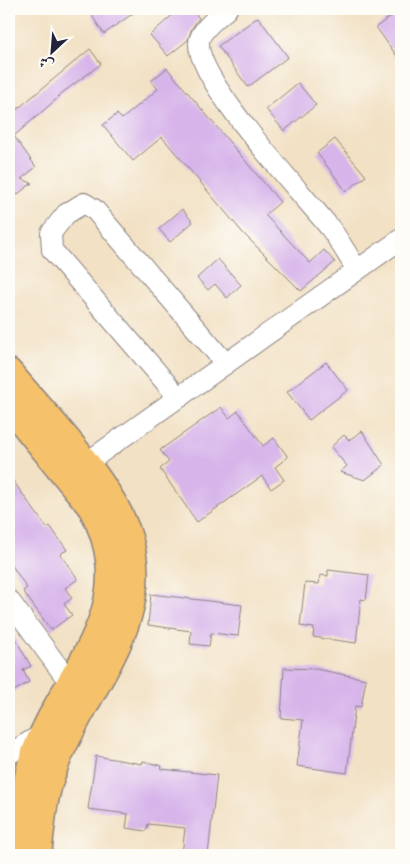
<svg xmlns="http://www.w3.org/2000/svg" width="410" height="864" font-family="'Sorts Mill Goudy',Amiri,serif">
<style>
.building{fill:#d7b4ea}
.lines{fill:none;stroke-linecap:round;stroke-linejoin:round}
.minor-casing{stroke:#8a8280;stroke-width:22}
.major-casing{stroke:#8a8280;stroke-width:29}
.minor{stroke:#fff;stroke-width:20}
.major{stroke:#f5c16b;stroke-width:26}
</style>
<rect width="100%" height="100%" fill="#fdfcf7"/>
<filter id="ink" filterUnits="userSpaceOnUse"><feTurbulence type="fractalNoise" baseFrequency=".02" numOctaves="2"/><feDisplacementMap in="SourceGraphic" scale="10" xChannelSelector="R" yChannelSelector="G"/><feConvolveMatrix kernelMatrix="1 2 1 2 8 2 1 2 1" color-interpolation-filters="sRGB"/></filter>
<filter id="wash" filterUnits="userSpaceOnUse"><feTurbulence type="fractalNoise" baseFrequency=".0096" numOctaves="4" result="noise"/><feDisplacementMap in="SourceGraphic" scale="20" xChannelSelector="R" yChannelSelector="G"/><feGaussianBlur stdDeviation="1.12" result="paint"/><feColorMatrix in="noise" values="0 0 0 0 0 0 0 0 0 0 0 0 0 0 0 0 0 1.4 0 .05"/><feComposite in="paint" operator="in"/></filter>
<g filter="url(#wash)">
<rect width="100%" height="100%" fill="#f2e1c4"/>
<g id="blocks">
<g class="building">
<path d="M102 9H139L104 34 92 16Z"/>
<path d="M179 9H191L199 18 192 28 188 40 168 56 150 35Z"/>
<path d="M401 9V62L376 27Z"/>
<path d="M258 17 288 57 248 87 218 46Z"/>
<path d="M90 49 101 64 58 96 59 97 14 136 36 167 21 179 32 183 9 201V116Z"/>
<path d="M167 68 280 202 265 215 310 263 324 250 335 262 301 291 243 233 162 137 133 161 103 125 117 114 122 119 158 89 151 81Z"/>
<path d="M298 83 316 105 284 131 266 109Z"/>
<path d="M335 139 366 176 346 191 317 153Z"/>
<path d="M182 209 193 222 170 242 159 229Z"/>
<path d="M218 259 241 285 227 298 215 284 208 290 197 278Z"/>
<path d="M326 362 348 390 309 420 287 392Z"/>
<path d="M221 407 229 418 238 411 263 446 274 438 288 457 275 467 284 480 271 489 262 476 197 522 160 469 169 462 160 450Z"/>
<path d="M362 431 384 465 365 480 340 472 347 466 331 447 344 435 349 440Z"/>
<path d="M9 475 47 528 50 526 67 550 60 554 78 579 65 588 72 598 64 604 72 615 51 630 23 591 27 588 9 561Z"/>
<path d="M328 570 369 575 366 600 361 599 356 643 313 637 314 628 300 626 305 583 319 584 320 575 328 576Z"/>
<path d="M151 594 242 605 238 636 211 633 209 646 190 644 191 631 148 625Z"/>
<path d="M9 628 31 666 23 670 29 682 9 694Z"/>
<path d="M284 668 316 669 366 679 361 707 355 706 347 773 297 766 303 720 281 718Z"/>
<path d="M96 756 142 764 143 761 162 766 161 769 217 775 208 855H182L185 828 148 824 146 831 126 828 128 814 88 809Z"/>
</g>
</g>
</g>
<g filter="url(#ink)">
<use href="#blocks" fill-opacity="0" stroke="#8a8280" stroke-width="1"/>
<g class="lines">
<defs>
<g id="minor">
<path d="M227 9C218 17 199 31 199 43 197 82 303 194 330 228 340 241 348 256 357 270"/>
<path d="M179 398 52 250 51 233 66 214 84 203 94 209 226 364"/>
<path d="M75 471 401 239"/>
<path d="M9 600 70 683"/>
<path d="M9 754 44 733"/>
</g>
<g id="major">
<path d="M9 372C45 415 106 477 126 529 160 618 84 688 55 766 43 796 42 824 38 855"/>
<path d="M9 406 91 507C148 610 62 670 32 761 23 791 20 824 17 855"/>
</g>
</defs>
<use href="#minor" class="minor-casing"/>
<use href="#major" class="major-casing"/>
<use href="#minor" class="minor"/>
<use href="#major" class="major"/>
</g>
</g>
<rect width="410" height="864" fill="none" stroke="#fdfcf7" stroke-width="30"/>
<g transform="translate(52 52) rotate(206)" stroke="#fdfcf7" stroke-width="4" paint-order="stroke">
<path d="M0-4L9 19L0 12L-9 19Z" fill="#22223b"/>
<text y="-8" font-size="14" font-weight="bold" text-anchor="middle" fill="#22223b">ش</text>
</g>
</svg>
